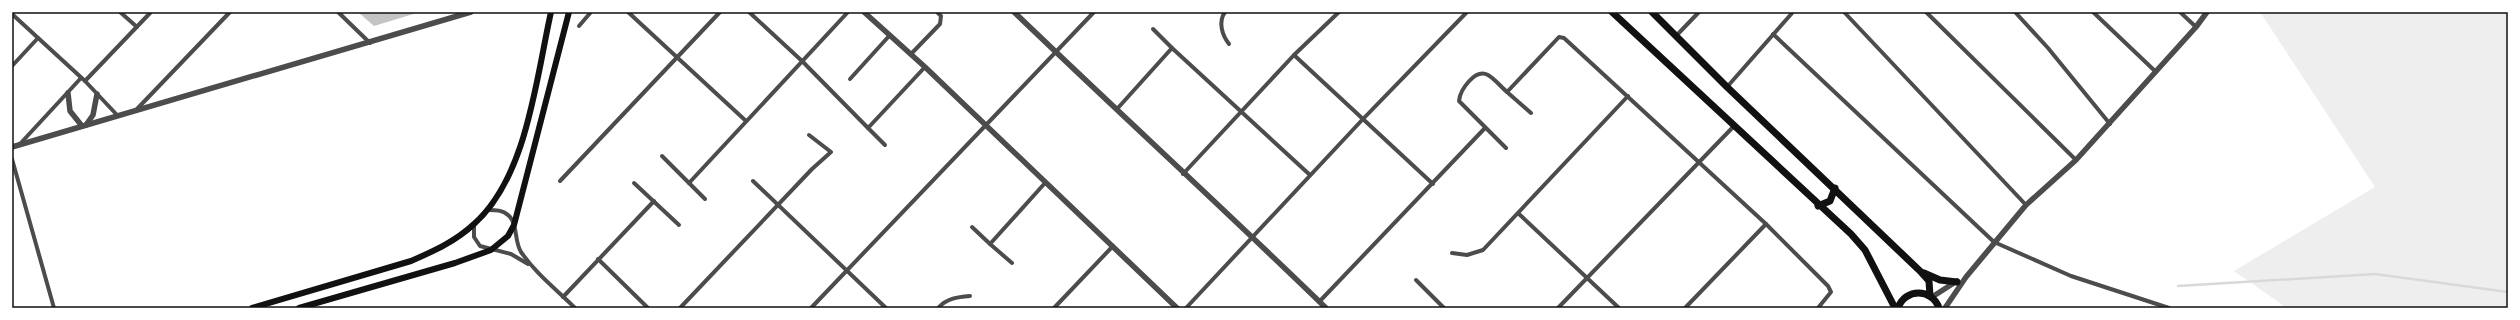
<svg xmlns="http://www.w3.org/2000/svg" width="2520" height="320" font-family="'IBM Plex Sans',sans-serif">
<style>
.green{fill:#eee}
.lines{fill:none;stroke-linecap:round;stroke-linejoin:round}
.stream{stroke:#d9d9d9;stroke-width:2.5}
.building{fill:#c4c4c4}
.minor{stroke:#4c4c4c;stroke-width:4}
.tertiary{stroke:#4c4c4c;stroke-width:5.5}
.secondary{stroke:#111;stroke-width:6}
.primary{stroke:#111;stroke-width:7}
.neatline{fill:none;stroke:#111;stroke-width:1.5}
</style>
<rect width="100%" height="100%" fill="#fff"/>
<path class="green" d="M2260 12H2508V308H2287L2234 271 2375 187Z"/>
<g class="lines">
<path class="stream" d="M2178 286 2375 274 2508 292"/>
</g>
<path class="building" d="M358 12H420L374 26Z"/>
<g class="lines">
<g class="minor">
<path d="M120 12 137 27"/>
<path d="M338 12 370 43"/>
<path d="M628 12 746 121"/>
<path d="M749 12 802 61 868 128"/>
<path d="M1225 12C1218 22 1222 35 1229 44"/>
<path d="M1844 12 2026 205"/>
<path d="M1926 12 2076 160"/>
<path d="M2015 12 2048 48 2110 124"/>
<path d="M2093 12 2156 72"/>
<path d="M2180 12 2196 27"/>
<path d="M12 14 85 81 118 116"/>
<path d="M579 26 591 12"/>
<path d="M1153 29 1172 48"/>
<path d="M1773 34 1994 242 2071 276 2169 308"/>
<path d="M1676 36 1699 12"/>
<path d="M911 54 940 24 941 16 937 12"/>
<path d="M1294 55 1433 184"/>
<path d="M12 66 38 38"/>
<path d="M850 79 890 35"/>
<path d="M85 81 151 12"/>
<path d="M1727 87 1793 12"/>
<path d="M1507 92 1531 113"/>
<path d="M137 109 230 12"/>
<path d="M1117 109 1172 48 1310 175"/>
<path d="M19 145 81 78"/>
<path d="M885 145 868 128 925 67"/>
<path d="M1506 148 1459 101C1460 90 1475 68 1488 75 1495 79 1501 87 1507 92L1559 37 1564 38 1766 224 1828 286 1831 292 1818 308"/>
<path d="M662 156 705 199"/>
<path d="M12 159 54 308"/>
<path d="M1183 174 1294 55 1339 12"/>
<path d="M560 181 720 12"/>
<path d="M753 181 886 308"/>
<path d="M634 183 679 225"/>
<path d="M689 183 848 12"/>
<path d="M488 210C495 210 503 210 508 215 518 223 514 241 521 252 536 274 557 290 575 308"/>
<path d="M1519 214 1619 308"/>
<path d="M474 224V237L480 246 511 254 528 264"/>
<path d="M972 227 990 244"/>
<path d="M1452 253 1467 255 1483 250 1628 96"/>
<path d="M598 259 648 308"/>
<path d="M1012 263 990 244 1045 183"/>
<path d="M1416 280 1444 308"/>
<path d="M563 297 654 201"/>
<path d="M1319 302 1485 128"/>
<path d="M680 308 812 169 831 152 809 135"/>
<path d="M811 308 1094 12"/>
<path d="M938 308C947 298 958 297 970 296"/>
<path d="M1054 308 1113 246"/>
<path d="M1186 308 1363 119 1467 12"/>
<path d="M1558 308 1735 125"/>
<path d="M1685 308 1766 224"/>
</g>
<g class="tertiary">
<path d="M864 12 925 67 1177 308"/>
<path d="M1014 12C1117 111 1223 208 1326 308"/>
<path d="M68 93 70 111 82 126"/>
<path d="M86 125 93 115 97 94"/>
<path d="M12 147 471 12"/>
<path d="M1932 297 1957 281"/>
<path d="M1945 308 1966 277 2026 205 2076 160 2196 27 2207 12"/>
</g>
<g class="secondary">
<path d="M252 308 411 261C434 251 456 241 474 224 527 177 536 79 551 12"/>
<path d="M299 308 455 263 491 250 508 236 514 225 569 12"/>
</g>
<g class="primary">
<path d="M1612 12 1851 234 1865 250 1895 308"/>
<path d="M1652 12 1727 87 1920 271 1929 281 1930 296"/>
<path d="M1818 206 1830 201 1835 188"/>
<path d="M1924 273 1940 280 1957 282"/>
<path d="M1898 308C1905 288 1932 288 1939 308"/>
</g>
</g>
<rect width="2520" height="320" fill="none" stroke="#ffffff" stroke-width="26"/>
<rect x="13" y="13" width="2494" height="294" class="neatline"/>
</svg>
